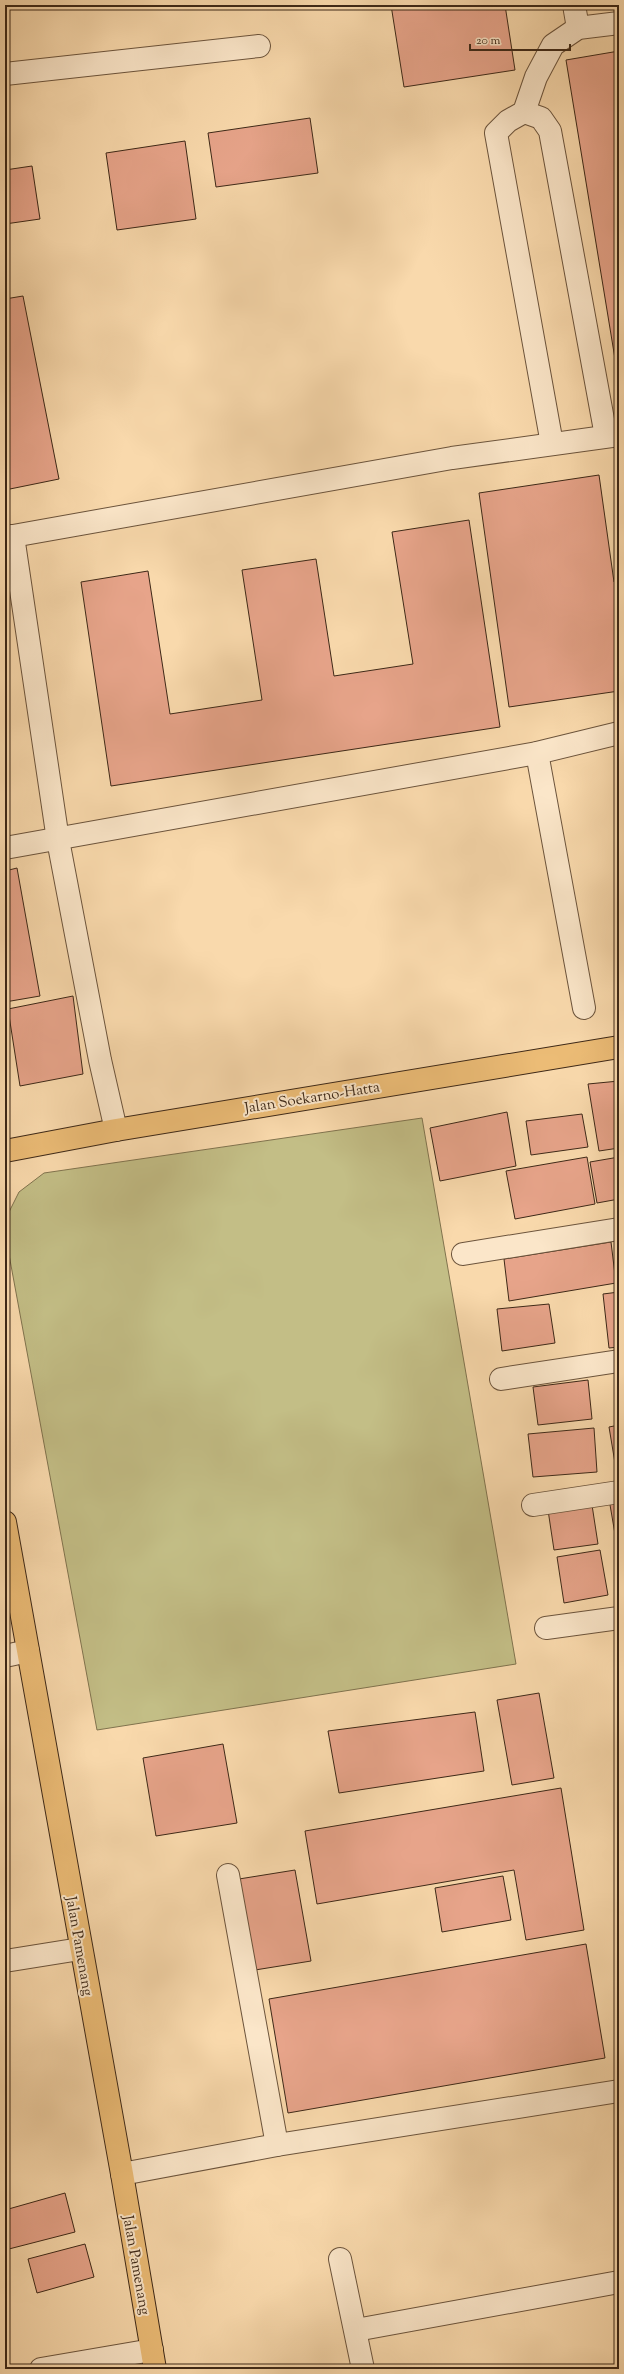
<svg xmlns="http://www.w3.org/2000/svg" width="624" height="2374" font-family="'Sorts Mill Goudy',serif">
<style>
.green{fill:#c3be86;stroke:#80734e}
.building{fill:#e7a48a;stroke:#3d2817}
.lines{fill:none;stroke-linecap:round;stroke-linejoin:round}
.minor-casing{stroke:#6c543c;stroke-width:24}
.major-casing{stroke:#3d2817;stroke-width:24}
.minor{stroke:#fbe6c9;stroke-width:22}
.major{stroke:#ecbc76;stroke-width:22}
.labels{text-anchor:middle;stroke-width:4;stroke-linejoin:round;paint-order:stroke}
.street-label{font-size:15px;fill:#3d2817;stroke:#fbe6c9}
</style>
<rect width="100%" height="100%" fill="#f9d9ac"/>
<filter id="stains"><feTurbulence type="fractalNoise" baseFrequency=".005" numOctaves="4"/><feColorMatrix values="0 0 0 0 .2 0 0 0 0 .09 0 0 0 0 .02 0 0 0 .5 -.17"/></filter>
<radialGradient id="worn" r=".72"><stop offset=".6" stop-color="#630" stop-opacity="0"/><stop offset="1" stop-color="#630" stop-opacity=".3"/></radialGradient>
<path class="green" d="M422 1118 516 1664 97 1730 5 1233V1220L19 1192 44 1173Z"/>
<g class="building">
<path d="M391 5H505L515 70 404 87Z"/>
<path d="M619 51V364L616 365 566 60Z"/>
<path d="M310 118 318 173 216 187 208 133Z"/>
<path d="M185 141 196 219 117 230 106 153Z"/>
<path d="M32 166 40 219 5 224V170Z"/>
<path d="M23 296 59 479 5 490V299Z"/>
<path d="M599 475 614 582H619V691L509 707 479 493Z"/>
<path d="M469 520 500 727 111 786 81 582 148 571 170 714 262 700 242 570 316 559 334 676 413 664 392 532Z"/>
<path d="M17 868 40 996 5 1002V871Z"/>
<path d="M73 996 83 1074 20 1086 8 1009Z"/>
<path d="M619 1081V1148L599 1151 588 1084Z"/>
<path d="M507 1112 516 1166 440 1181 430 1128Z"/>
<path d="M582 1114 588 1147 531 1155 526 1121Z"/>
<path d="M587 1157 595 1204 515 1219 506 1171Z"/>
<path d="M619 1157V1199L597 1203 590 1162Z"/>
<path d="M611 1242 616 1283 509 1301 504 1259Z"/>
<path d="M619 1292V1347L609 1348 603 1294Z"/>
<path d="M549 1304 555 1343 502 1351 497 1309Z"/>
<path d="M588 1380 592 1419 538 1425 533 1387Z"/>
<path d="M619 1425V1469H616L609 1427Z"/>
<path d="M594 1428 597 1472 533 1477 528 1434Z"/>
<path d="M619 1498V1534H615L609 1499Z"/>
<path d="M592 1505 598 1544 554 1550 548 1510Z"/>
<path d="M615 1544H619V1575Z"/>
<path d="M600 1550 608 1595 564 1603 557 1557Z"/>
<path d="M539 1693 554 1778 512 1785 497 1700Z"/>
<path d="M475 1712 484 1771 339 1793 328 1731Z"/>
<path d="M223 1744 237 1823 156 1836 143 1758Z"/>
<path d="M561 1788 584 1930 526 1940 514 1870 317 1904 305 1831Z"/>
<path d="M295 1870 311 1961 255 1970 239 1879Z"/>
<path d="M503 1876 511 1920 442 1932 435 1888Z"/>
<path d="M586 1944 605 2058 288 2113 269 1999Z"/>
<path d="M65 2193 75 2232 5 2250V2210Z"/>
<path d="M85 2244 94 2277 37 2293 28 2259Z"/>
</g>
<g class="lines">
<defs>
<g id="minor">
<path d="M574 5 578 28"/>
<path d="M5 74 259 46"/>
<path d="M524 112 541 118 550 131 606 436"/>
<path d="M552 444 496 133 508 121 524 112 536 77 553 45 578 28 619 23"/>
<path d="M13 536 452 458 619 435"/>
<path d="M5 537 13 536 58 840 100 1060 116 1130"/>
<path d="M537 753 584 1008"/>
<path d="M5 848 537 753 619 733"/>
<path d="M463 1254 619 1229"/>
<path d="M501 1379 619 1361"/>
<path d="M533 1505 619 1492"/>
<path d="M546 1628 619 1618"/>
<path d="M5 1656 28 1651"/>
<path d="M228 1875 277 2145"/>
<path d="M5 1961 80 1949"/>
<path d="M122 2174 277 2145 619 2091"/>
<path d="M340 2259 363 2369"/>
<path d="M356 2330 619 2282"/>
<path d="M41 2369 152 2350"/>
</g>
<g id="major">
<path d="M5 1151 116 1130 619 1047"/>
<path d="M5 1522 122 2174 155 2369"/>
</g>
</defs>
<use href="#minor" class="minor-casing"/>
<use href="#major" class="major-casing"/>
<use href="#minor" class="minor"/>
<use href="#major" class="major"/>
</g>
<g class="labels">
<g class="street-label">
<text transform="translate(312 1097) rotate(-9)" y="5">Jalan Soekarno-Hatta</text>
<text transform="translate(80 1946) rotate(80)" y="5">Jalan Pamenang</text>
<text transform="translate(137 2265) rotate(80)" y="5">Jalan Pamenang</text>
</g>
</g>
<rect width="624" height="2374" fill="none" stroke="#f9d9ac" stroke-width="20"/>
<rect x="6" y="6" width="612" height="2362" fill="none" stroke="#3d2817" stroke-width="2"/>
<rect x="10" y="10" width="604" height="2354" fill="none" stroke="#3d2817"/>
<path d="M470 44v6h100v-6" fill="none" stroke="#3d2817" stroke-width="2"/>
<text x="476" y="44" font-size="12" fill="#3d2817" stroke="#fbe6c9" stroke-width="3" paint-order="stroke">20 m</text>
<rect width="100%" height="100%" filter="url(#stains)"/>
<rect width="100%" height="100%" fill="url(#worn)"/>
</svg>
